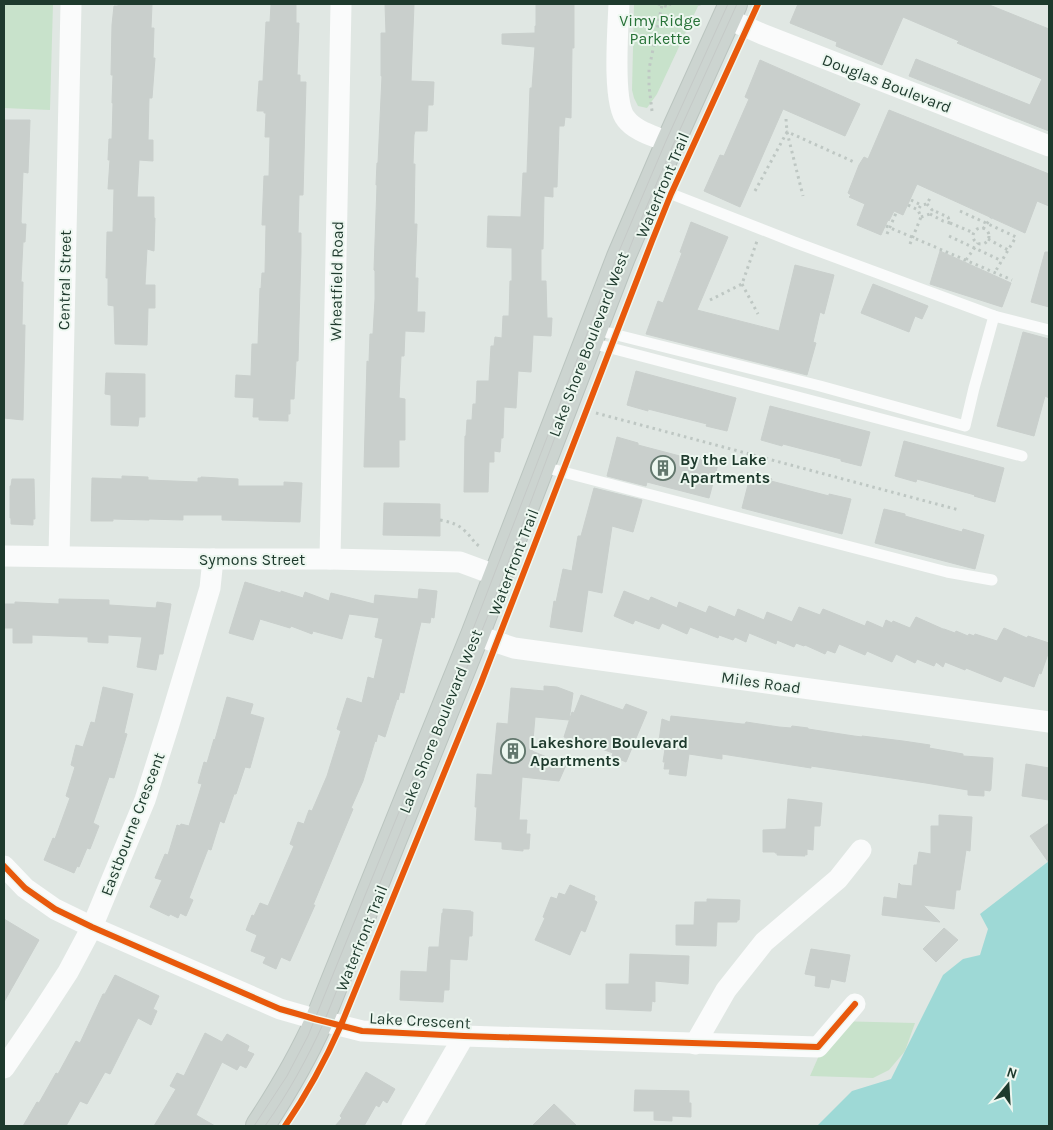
<svg xmlns="http://www.w3.org/2000/svg" width="1053" height="1130" font-family="Karla,sans-serif">
<style>
.green{fill:#c8e2cb}
.water{fill:#9ed9d6}
.building{fill:#c9cfcc;stroke:#c9cfcc}
.lines{fill:none;stroke-linecap:round;stroke-linejoin:round}
.primary-casing{stroke:#bac4bf;stroke-width:30}
.path{stroke:#bec7c3;stroke-width:3;stroke-dasharray:2.5 4;stroke-linecap:butt}
.lane{stroke:#fafbfb;stroke-width:11}
.street{stroke:#fafbfb;stroke-width:21}
.primary{stroke:#ccd4d0;stroke-width:28}
.tram{stroke:#c5c9c7;stroke-width:1}
.cycleway-casing{stroke:#edf7f0;stroke-width:9}
.cycleway{stroke:#e8590c;stroke-width:6}
.labels{text-anchor:middle;stroke-width:4;stroke-linejoin:round;paint-order:stroke}
.park-label{font-size:16px;fill:#277237;stroke:#edf7f0}
.street-label{font-size:16px;fill:#1e3a2d;stroke:#edf7f0}
.poi-label{font-size:16px;font-weight:bold;fill:#1e3a2d;stroke:#edf7f0;text-anchor:start}
</style>
<rect width="100%" height="100%" fill="#e0e7e3"/>
<g class="green">
<path d="M4 4H53L50 110 4 108Z"/>
<path d="M634 4H699L657 94 647 108 638 106 634 98 632 90Z"/>
<path d="M834 1021 915 1023 905 1051 889 1070 873 1078 810 1076Z"/>
</g>
<path class="water" d="M1049 861V1126H817L852 1091 891 1079 943 975 963 959 980 955 988 929 980 914Z"/>
<g class="building">
<path d="M118 4H152L151 28H154L153 58H155L152 98H149L148 140H153V161L139 160 137 197H154V218H155L154 251 147 249 145 285H155V308H148L147 345 115 344 114 306 108 305V278H106L107 232H113L114 189H108L110 160H108L109 139H112L113 103H112L113 75H111L112 25 114 6H118Z"/>
<path d="M274 4H296V23H299L297 75H300V82H306L303 195H299L298 233H301V252L298 361H296L294 399H290V414H288V421L259 420V417H253L254 398 235 397 236 375 251 376 252 344H258L260 288 261 289 262 273H265L266 225H262L264 176H269L270 137H265L266 113H264V111H257L259 81H263L266 22H270L271 5H274Z"/>
<path d="M385 4H414L411 81 434 82 433 105H428L427 131H415L414 135 413 164H415L414 224H417L415 278H418L417 312H425L424 332 405 331 404 356H401L399 398 405 399V440H399V467H364L367 361 369 362 370 334H373L375 299V271L374 270 377 185H376L377 163H378L382 76H381V33H386Z"/>
<path d="M536 4H574V48H572L571 118 565 117 564 126H559L557 187H553V197L544 196 543 249H541V281H546L547 318H552L551 336 533 335 531 372 518 371 516 408 504 407 503 438H501L500 452 494 451V462H489L488 492H464L465 436H466L467 420H472L473 404H476L477 381H489L491 346H494L495 337 502 338 503 316H509L510 281H512V248L487 247 488 216 521 217 523 173H527L530 88H532L535 47 502 44V34L535 33V26H536Z"/>
<path d="M798 4H987L1049 29V131L909 76 916 59 1030 105 1042 79 957 43 959 41 903 17 882 65 836 46 837 42 790 23Z"/>
<path d="M760 60 860 104 845 136 783 109 740 207 704 191 720 155 724 156 749 99 745 97Z"/>
<path d="M889 110 1049 174V206L1037 201 1025 233 917 184 903 215 894 211 889 221 888 220 881 235 857 225 865 204 849 197 851 195 848 193 859 165 864 157 868 159Z"/>
<path d="M4 120H30L28 173 23 172 21 222 22 224H26L25 242H23L21 282H23L22 325H25L23 420 4 418Z"/>
<path d="M691 222 728 237 697 310 779 331 795 265 834 275 824 314 820 312 813 342 816 343 807 375 646 334 658 301 663 303 682 253 680 252Z"/>
<path d="M940 251 1011 283 1002 307 930 284Z"/>
<path d="M1045 252H1049V307L1031 302Z"/>
<path d="M873 284 928 306 922 319 915 316 909 332 861 313Z"/>
<path d="M1023 332 1049 339V398L1045 396 1034 436 997 426Z"/>
<path d="M636 371 736 398 727 431 706 426 707 424 648 409V411L627 405Z"/>
<path d="M106 373 145 374V417H139L138 426 111 425V395L105 394Z"/>
<path d="M770 406 870 432 861 466 841 461V459L783 444 782 446 761 440Z"/>
<path d="M617 437 638 443V445L695 460 696 458 718 464 709 498 647 482 646 486 607 476Z"/>
<path d="M904 441 1004 468 995 502 974 496 975 495 917 479 916 482 895 476Z"/>
<path d="M751 473 772 479 771 481 829 496V494L851 499 842 534 742 508Z"/>
<path d="M122 476 148 477V480L198 482V478H201V477L238 479V486H284V482L302 483 300 522 222 520V515H183V520L149 519V520L113 519V521H91L92 478 122 479Z"/>
<path d="M12 479H34L35 519H33V525L11 524V518H10V486H11Z"/>
<path d="M594 488 642 500 633 532 612 526 602 593 588 590 582 632 550 627 554 601 556 602 563 569 572 571 578 536H581Z"/>
<path d="M384 503 440 504V536L383 535Z"/>
<path d="M884 509 905 514V516L962 532 963 529 984 535 975 569 875 543Z"/>
<path d="M245 582 281 593V591L303 598 305 592 329 601 331 593 374 604 375 595 418 599 419 589 437 591 434 618 431 617 430 623 421 622 404 693 400 692 398 700 397 699 385 737 378 734 376 742 375 741 363 781 351 808 353 809 313 905H315L290 961 281 957 276 969 263 963 266 957 251 951 257 935 246 930 252 915 254 916 260 903 268 906 294 846 290 844 298 822 304 824 309 810 312 811 327 776 341 731 337 729 347 698 362 703 368 677 374 679 383 639 375 637 379 618 349 614 342 639 313 631 312 634 291 626 290 628 260 619 253 640 229 633Z"/>
<path d="M624 591 649 601 651 597 677 608 679 602 706 613 709 606 735 617 738 609 764 620 767 612 792 622 799 607 820 615 823 609 865 626 867 621 883 628 886 620 892 623 893 621 910 628 916 617 943 629H944L955 633 956 631 968 636 969 634 974 636 975 634 997 641 1004 628 1027 638 1028 636 1049 643V651L1041 674 1039 673 1034 687 1004 676 1001 682 966 668 965 670 945 662 943 667 936 662 934 666 917 659 915 663 896 654 892 662 867 651 865 655 839 644 835 653 827 650 825 654 805 645 804 646 796 643 794 647 777 640 776 644 749 633 746 642 735 637 733 640 719 635 718 638 690 627 687 634 662 623 659 629 635 620 633 624 614 616Z"/>
<path d="M59 599 109 600V605L156 608 157 602 171 604 163 654H159L156 670 137 667 142 637 108 635V643L88 642V637L32 635V643H13V628H4V604H15V602L59 604Z"/>
<path d="M544 686 557 687 573 693 569 720 535 717 532 751 566 765 559 781 522 777 519 820H527L526 834H530L529 849H523V851L502 849V842L475 840 477 807H475L477 774 492 775 497 723 508 724 511 688 544 691Z"/>
<path d="M103 687 133 694 124 733 127 734 114 778 109 777 93 823 99 826 90 849 87 848 79 867 77 866 74 873 44 860 53 838 55 839 70 798 66 796 75 767 71 765 76 745 83 747 91 722 95 723Z"/>
<path d="M581 695 623 710 626 704 647 712 626 762 612 756 613 753 585 743 584 745 564 737 572 712 574 713Z"/>
<path d="M227 697 253 704 250 714 264 718 250 768 245 767 236 794H234L224 823 220 821 211 850 208 849 189 898 193 900 186 916 180 913 178 918 170 914 169 916 150 907 162 880 155 878 165 854 168 855 177 825 180 826 181 824 189 826 202 784 198 783 204 762 207 763 214 739 215 740Z"/>
<path d="M671 716 742 724H745L746 722 779 727 791 728 792 726 808 728V729L854 736 862 737V736L903 741 930 745 929 748 963 754V756L993 758 991 789 990 791 984 790V796L968 795V790L926 783 811 766V768L722 754V759L689 754 686 776 669 774 670 769H664L665 762H663L665 749 658 748 662 719 670 722Z"/>
<path d="M1026 764 1049 768V800L1022 796Z"/>
<path d="M788 799 822 803 820 826H814L813 850 807 849V855L805 854V856L777 855V853H775V852H763V830L786 829Z"/>
<path d="M939 815 972 817 970 851 966 850 960 890H956L954 909 923 905 940 922 882 915 884 897 897 899 899 883 901 885 912 886 914 865H917L919 852 931 854V826H939Z"/>
<path d="M1049 823V863L1030 836Z"/>
<path d="M570 885 595 896 594 900 597 902 585 932 581 930 570 955 535 940 545 918 543 917 551 897 557 899 559 893 565 895Z"/>
<path d="M707 899 740 900 739 920H737V922H717L716 946 676 945V925H694L695 902H707Z"/>
<path d="M443 909 471 911V912H473L472 936H469L467 960 450 959 449 990H444L443 1002 400 1000 401 971 427 972 429 947H439L442 913H443Z"/>
<path d="M4 919 39 940 4 1002Z"/>
<path d="M944 928 958 940 936 962 923 949Z"/>
<path d="M811 949 850 955 845 982 831 979 829 988 815 986 816 976 805 974Z"/>
<path d="M630 954 689 956 688 984 655 981V1002L652 1001 651 1011 606 1009V984H629Z"/>
<path d="M115 975 159 996 153 1009 157 1011 151 1025 138 1018 110 1074 105 1072 87 1104 80 1101 66 1126H23L37 1102 39 1103 56 1073 58 1074 76 1041 80 1043 103 994H105Z"/>
<path d="M205 1033 222 1042 227 1034 249 1046 247 1051 254 1054 246 1068 240 1065 237 1070 222 1062 196 1115 215 1126H154L176 1089 170 1086 177 1073 184 1076Z"/>
<path d="M366 1072 395 1089 387 1103 383 1100 379 1107 376 1105 364 1126H335L342 1118 340 1116Z"/>
<path d="M635 1090 689 1091V1103H691V1117L672 1116V1121L654 1120V1111H634Z"/>
<path d="M554 1104 577 1126H532Z"/>
</g>
<g class="lines">
<defs>
<path id="primary" d="M260 1126C283 1091 302 1059 319 1021L475 635 621 257 670 143 733 4"/>
</defs>
<use href="#primary" class="primary-casing"/>
<g class="path">
<path d="M658 4 669 7 670 4"/>
<path d="M698 4H701"/>
<path d="M652 111 649 86V69L662 5"/>
<path d="M786 119 787 132 803 196"/>
<path d="M755 191 787 132 790 133 854 162"/>
<path d="M911 200 921 205"/>
<path d="M908 205 918 210"/>
<path d="M960 211 1016 237 995 272"/>
<path d="M930 214 943 221 950 223 948 217 932 210"/>
<path d="M921 217 930 214 932 210 927 204"/>
<path d="M950 223 974 233"/>
<path d="M886 226 1012 280"/>
<circle cx="981" cy="236" r="8"/>
<path d="M983 229 991 218"/>
<path d="M887 234 896 213"/>
<path d="M949 236 1002 261"/>
<path d="M988 239 1008 250"/>
<path d="M910 244 921 217 918 210 921 205 927 204 931 196"/>
<path d="M966 260 978 243"/>
<path d="M742 284 758 314"/>
<path d="M710 300 742 284 757 241"/>
<path d="M596 413 959 510"/>
<path d="M440 520C450 522 458 524 465 531 471 536 473 542 479 546"/>
</g>
<g class="lane">
<path d="M994 316 1049 330"/>
<path d="M593 329 820 386 965 426 974 388 994 316 794 242 651 186"/>
<path d="M588 342 1022 456"/>
<path d="M540 466 947 572 992 580"/>
</g>
<g class="street">
<path d="M619 4C618 28 612 103 626 119 636 132 655 136 670 143"/>
<path d="M726 18 762 34 1049 146"/>
<path d="M4 556 213 559H330L460 562 498 576"/>
<path d="M59 556 71 4"/>
<path d="M330 559 341 4"/>
<path d="M475 635 514 648 1049 722"/>
<path d="M4 866 25 888 55 909 92 927 280 1009 315 1019 362 1031 464 1036 818 1047 855 1004"/>
<path d="M695 1044 726 990 764 942 838 879 861 850"/>
<path d="M4 1068 40 1015 68 972 92 927 112 879 145 800 169 724 210 588 213 559"/>
<path d="M412 1126 464 1036"/>
</g>
<use href="#primary" class="primary"/>
<g class="tram">
<path d="M254 1126 287 1076 308 1036 470 637 617 256 666 141 728 4"/>
<path d="M265 1126C289 1092 307 1059 324 1022L493 603 555 437 640 222 673 145 737 4"/>
</g>
<defs>
<g id="cycleway">
<path d="M4 866 25 888 55 909 92 927 280 1009 315 1019 362 1031 464 1036 818 1047 855 1004"/>
<path d="M285 1126C307 1094 325 1061 341 1025L481 683 652 241 671 194 758 4"/>
</g>
</defs>
<use href="#cycleway" class="cycleway-casing"/>
<use href="#cycleway" class="cycleway"/>
</g>
<defs>
<symbol id="building-ring" viewBox="-11 -11 22 22"><circle r="9.5" fill="#edf7f0" stroke="#62776d" stroke-width="1.5"/><path d="M-4-6H4V6H1V3H-1V6H-4ZM-2.5-4.3h1.7v1.8h-1.7ZM.8-4.3h1.7v1.8H.8ZM-2.5-1h1.7V.8h-1.7ZM.8-1h1.7V.8H.8Z" fill="#62776d"/></symbol>
</defs>
<g fill-rule="evenodd">
<use href="#building-ring" x="649" y="454" width="28" height="28"/>
<use href="#building-ring" x="499" y="737" width="28" height="28"/>
</g>
<g class="labels">
<g class="park-label">
<text x="660" y="26">Vimy Ridge<tspan x="660" dy="18">Parkette</tspan></text>
</g>
<g class="street-label">
<text transform="translate(887 83) rotate(21)" y="6">Douglas Boulevard</text>
<text transform="translate(662 185) rotate(-67)" y="6">Waterfront Trail</text>
<text transform="translate(64 280) rotate(-89)" y="6">Central Street</text>
<text transform="translate(336 281) rotate(-89)" y="6">Wheatfield Road</text>
<text transform="translate(588 344) rotate(-69)" y="6">Lake Shore Boulevard West</text>
<text x="252" y="565">Symons Street</text>
<text transform="translate(513 562) rotate(-69)" y="6">Waterfront Trail</text>
<text transform="translate(761 682) rotate(8)" y="6">Miles Road</text>
<text transform="translate(440 721) rotate(-68)" y="6">Lake Shore Boulevard West</text>
<text transform="translate(132 824) rotate(-69)" y="6">Eastbourne Crescent</text>
<text transform="translate(361 938) rotate(-68)" y="6">Waterfront Trail</text>
<text transform="translate(420 1020) rotate(3)" y="6">Lake Crescent</text>
</g>
<g class="poi-label">
<text x="680" y="465">By the Lake<tspan x="680" dy="18">Apartments</tspan></text>
<text x="530" y="748">Lakeshore Boulevard<tspan x="530" dy="18">Apartments</tspan></text>
</g>
</g>
<rect width="1053" height="1130" fill="none" stroke="#1e3a2d" stroke-width="10"/>
<g transform="translate(1008 1085) rotate(18)" stroke="#edf7f0" stroke-width="4" paint-order="stroke">
<path d="M0-4L9 19L0 12L-9 19Z" fill="#1e3a2d"/>
<text y="-8" font-size="14" font-weight="bold" text-anchor="middle" fill="#1e3a2d">N</text>
</g>
</svg>
